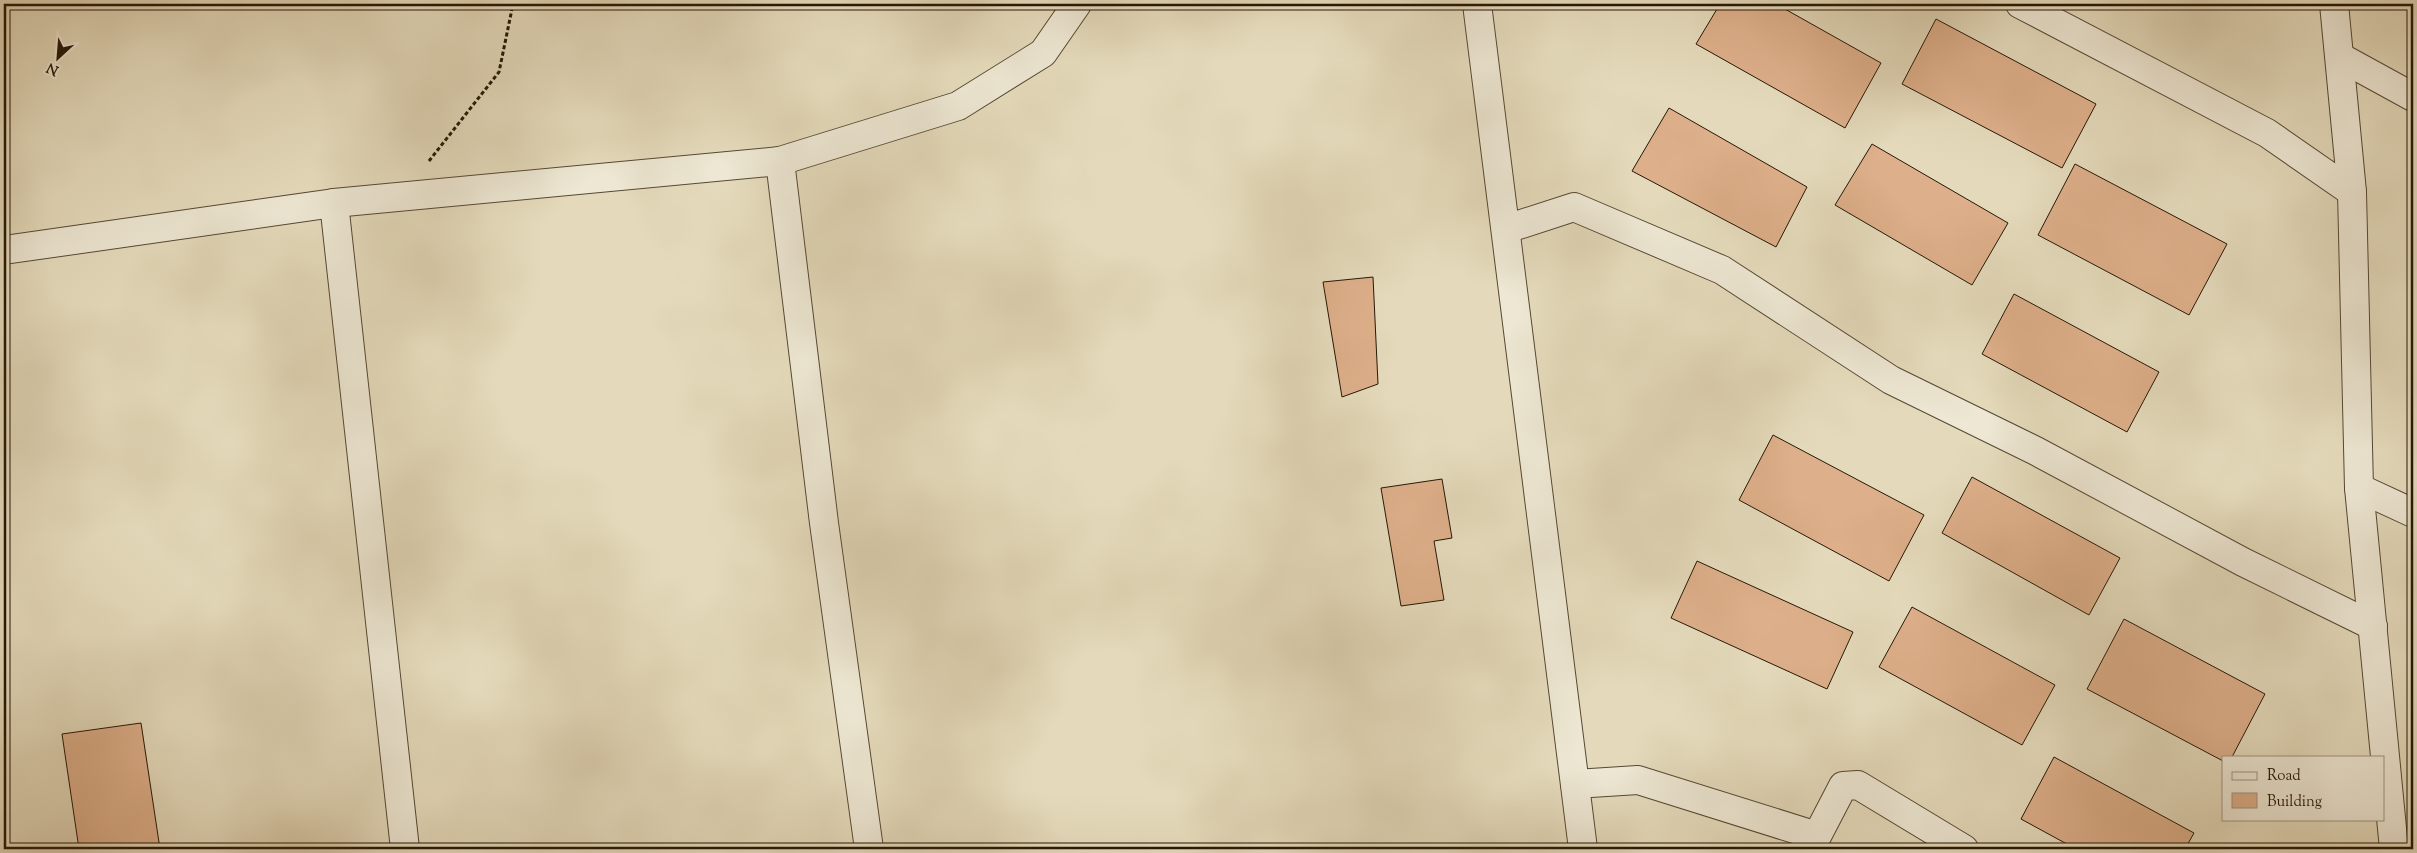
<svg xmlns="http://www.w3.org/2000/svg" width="2417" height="853" font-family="'Sorts Mill Goudy',serif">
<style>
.building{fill:#ddaf8a;stroke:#261706}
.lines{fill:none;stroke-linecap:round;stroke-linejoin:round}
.minor-casing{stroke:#564833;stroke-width:30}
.path{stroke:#261706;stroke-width:3;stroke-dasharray:4 2.5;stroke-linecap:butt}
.minor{stroke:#ede7d3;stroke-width:28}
</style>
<rect width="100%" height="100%" fill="#e4dabb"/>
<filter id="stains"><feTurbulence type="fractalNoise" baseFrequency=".004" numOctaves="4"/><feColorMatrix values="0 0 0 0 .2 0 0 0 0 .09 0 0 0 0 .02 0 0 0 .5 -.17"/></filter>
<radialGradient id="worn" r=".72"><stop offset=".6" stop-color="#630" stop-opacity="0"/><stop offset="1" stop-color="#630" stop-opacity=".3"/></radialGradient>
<g class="building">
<path d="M1720 4H1776L1881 63 1845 128 1696 44Z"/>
<path d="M1936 19 2096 104 2062 168 1902 84Z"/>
<path d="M1669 108 1807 187 1776 247 1632 171Z"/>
<path d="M1872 144 2008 223 1972 285 1835 205Z"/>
<path d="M2075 164 2227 244 2189 315 2038 235Z"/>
<path d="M1373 277 1378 384 1342 397 1323 282Z"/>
<path d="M2014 294 2159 372 2127 432 1982 354Z"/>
<path d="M1773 435 1924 515 1889 581 1739 500Z"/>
<path d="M1972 477 2120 558 2089 615 1942 533Z"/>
<path d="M1442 479 1452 538 1434 541 1444 600 1401 606 1381 488Z"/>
<path d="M1697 561 1853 632 1827 689 1671 618Z"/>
<path d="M1912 607 2055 685 2022 745 1879 667Z"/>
<path d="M2124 619 2265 694 2232 757H2223V761L2087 689Z"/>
<path d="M141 723 160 849H79L62 734Z"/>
<path d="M2054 757 2194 833 2185 849H2076L2021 819Z"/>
</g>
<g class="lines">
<defs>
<g id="minor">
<path d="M1477 4 1583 849"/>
<path d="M2020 4 2267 133 2352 192"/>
<path d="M2334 4 2352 192 2359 488 2394 849"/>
<path d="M2340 57 2413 97"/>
<path d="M780 161 824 523 869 849"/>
<path d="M334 203 405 849"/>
<path d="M1506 229 1574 207 1722 270 1891 380 2036 451 2243 562 2373 626"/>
<path d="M4 250 334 203 780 161 958 106 1043 53 1077 4"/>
<path d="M2359 488 2413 513"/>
<path d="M1575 784 1638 780 1817 836 1843 786 1858 785 1964 849"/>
</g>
</defs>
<use href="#minor" class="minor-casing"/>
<path class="path" d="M429 161 499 72 513 4"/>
<use href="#minor" class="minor"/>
</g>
<rect width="2417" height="853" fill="none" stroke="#e4dabb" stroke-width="20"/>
<rect x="5" y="5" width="2407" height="843" fill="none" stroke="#261706" stroke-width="2.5"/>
<rect x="10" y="10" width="2397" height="833" fill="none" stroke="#261706"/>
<rect x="2222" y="756" width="162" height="65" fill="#ede7d3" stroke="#9d9481"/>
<rect x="2232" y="772" width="25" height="8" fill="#ede7d3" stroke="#9d9481"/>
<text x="2267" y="780" font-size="15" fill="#261706">Road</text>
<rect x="2232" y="793" width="25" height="15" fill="#ddaf8a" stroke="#9d9481"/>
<text x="2267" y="806" font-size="15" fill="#261706">Building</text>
<g transform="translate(58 58) rotate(206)" stroke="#ede7d3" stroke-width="4" paint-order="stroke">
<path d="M0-4L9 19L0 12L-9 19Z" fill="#261706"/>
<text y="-8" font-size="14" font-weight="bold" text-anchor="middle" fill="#261706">N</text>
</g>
<rect width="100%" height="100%" filter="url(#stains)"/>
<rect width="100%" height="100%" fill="url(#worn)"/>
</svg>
